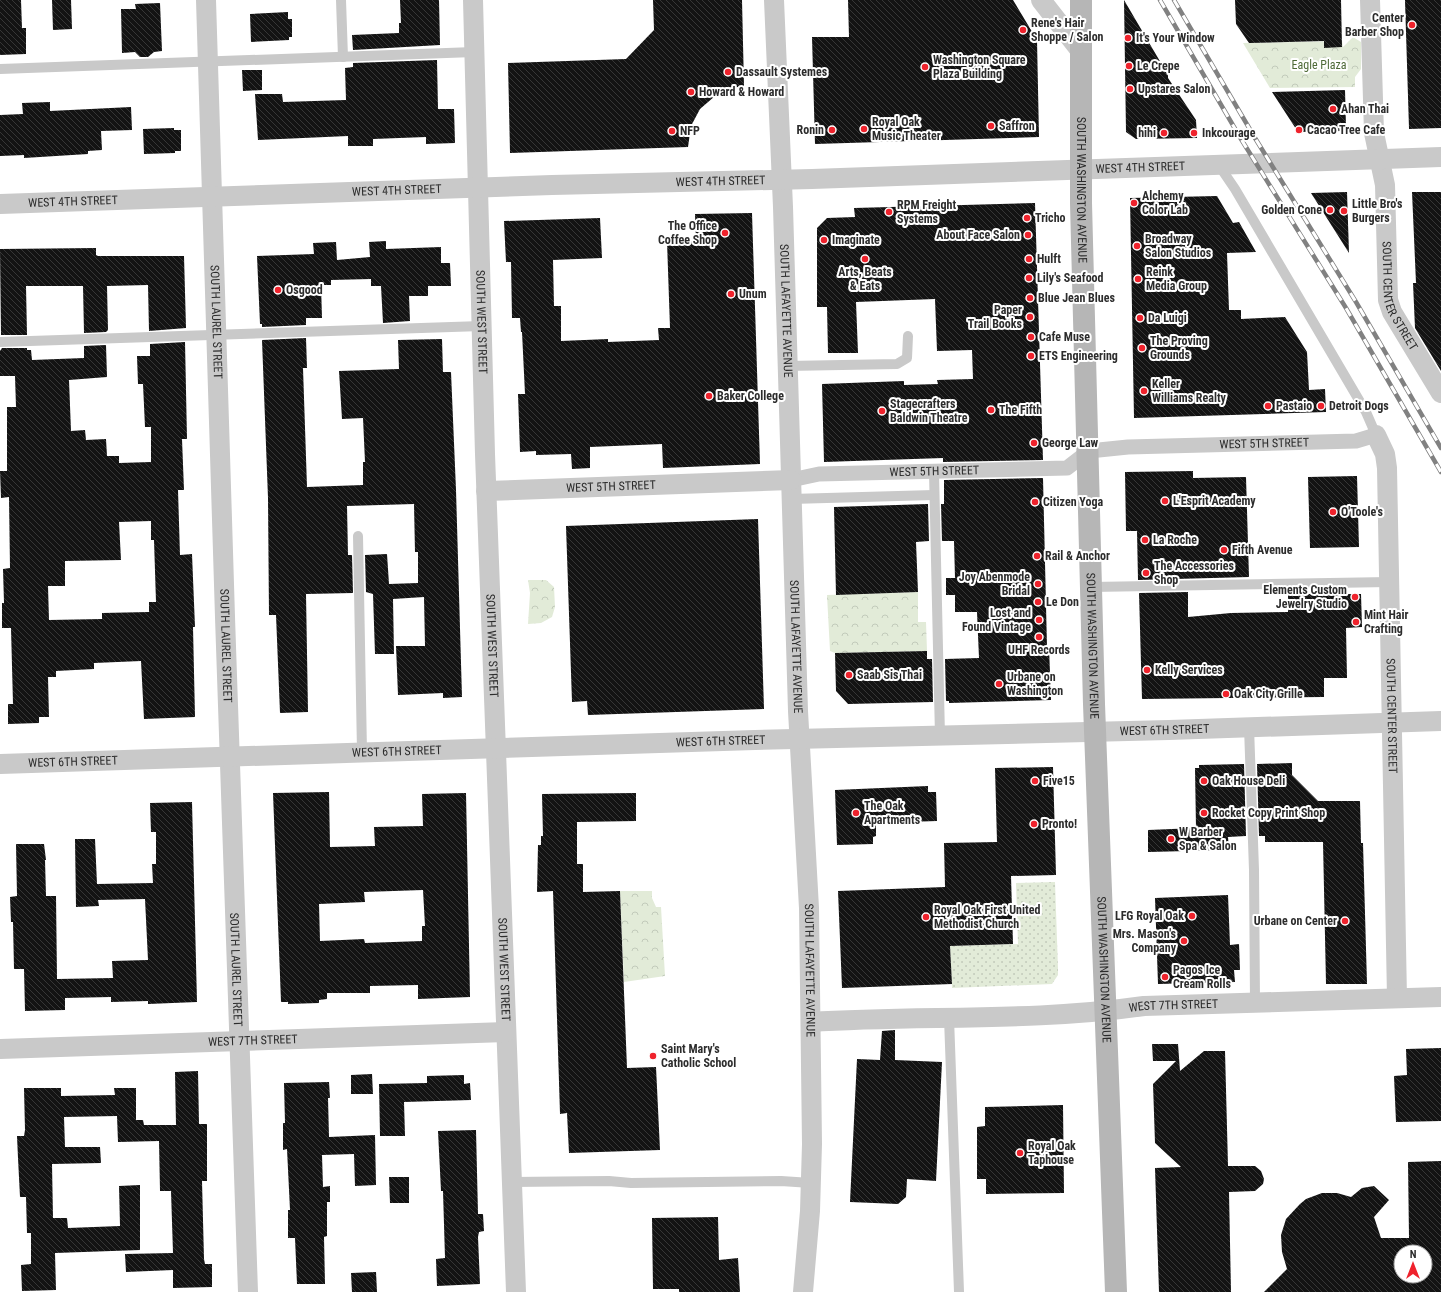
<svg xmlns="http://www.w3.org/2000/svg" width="1441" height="1292" font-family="'Roboto Condensed',sans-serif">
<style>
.grass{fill:url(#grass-dots)}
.park{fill:url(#park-crowns)}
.building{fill:url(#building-back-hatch);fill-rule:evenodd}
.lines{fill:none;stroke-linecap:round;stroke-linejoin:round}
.service{stroke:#c9c9c9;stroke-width:10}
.pedestrian{stroke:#c9c9c9;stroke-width:15}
.minor{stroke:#c9c9c9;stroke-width:20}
.secondary{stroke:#b6b6b6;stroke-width:22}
.rail-casing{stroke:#818181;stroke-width:4.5}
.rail{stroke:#fff;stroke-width:3;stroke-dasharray:9;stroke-linecap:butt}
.poi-dot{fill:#ef222c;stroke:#fff;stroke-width:1.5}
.labels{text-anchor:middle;stroke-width:4;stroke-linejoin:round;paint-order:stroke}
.poi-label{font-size:12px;font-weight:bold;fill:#2c2c2c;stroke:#fff;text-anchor:start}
.park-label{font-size:12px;fill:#4e6a37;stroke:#fff}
.street-label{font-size:12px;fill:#2c2c2c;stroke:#fff}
</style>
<defs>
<pattern id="grass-dots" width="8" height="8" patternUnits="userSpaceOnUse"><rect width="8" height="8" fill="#e2ebd8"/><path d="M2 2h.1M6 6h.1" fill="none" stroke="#c2caba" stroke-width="1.8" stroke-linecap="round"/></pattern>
<pattern id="park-crowns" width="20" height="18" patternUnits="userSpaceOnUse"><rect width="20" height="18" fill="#e2ebd8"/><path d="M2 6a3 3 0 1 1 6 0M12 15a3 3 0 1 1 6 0" fill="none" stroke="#c2caba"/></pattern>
<pattern id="building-back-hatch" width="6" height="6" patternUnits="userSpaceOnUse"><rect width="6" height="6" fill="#131313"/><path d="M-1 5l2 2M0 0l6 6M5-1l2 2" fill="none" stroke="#363636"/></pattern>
</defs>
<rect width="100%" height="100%" fill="#fff"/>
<path class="grass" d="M1055 882 1058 968V975L1052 984 952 988 950 946 1018 944 1016 883Z"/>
<g class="park">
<path d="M1353 37 1361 42V69L1355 77V87L1270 88 1243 43 1342 41 1343 47Z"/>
<path d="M528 580H546L554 587 555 607 552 617 541 623 528 624 530 593Z"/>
<path d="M918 592V622H926L927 651 835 653 830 651 827 595Z"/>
<path d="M620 891H652V898L656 907H661L665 976 624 982Z"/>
</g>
<g class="building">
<path d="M0 0H21L22 28H26V54L0 55Z"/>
<path d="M52 0H71L72 29 53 30Z"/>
<path d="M400 0H439L440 45 353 50 352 35 399 33V23H401Z"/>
<path d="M653 0H742L744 86 732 88 715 96 700 109 691 126 688 147 510 153 508 63 626 59 654 30Z"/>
<path d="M848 0H1013L1037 40 1039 137 815 144 812 37H849Z"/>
<path d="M1124 0 1168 75V78L1196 120 1197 138 1136 139 1126 132Z"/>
<path d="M1235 0H1341L1342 47 1324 48V41L1249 43 1236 24Z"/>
<path d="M1405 0H1441V128L1409 129Z"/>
<path d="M160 3 162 51 154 52 148 57H140L135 52 122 53 121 9H136L135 4Z"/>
<path d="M288 12V19H292V37H289V40L251 42 250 14Z"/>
<path d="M437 60 438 109H454L455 143 426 144V137L373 139V146H348V136L258 140 255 94H282L283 102 346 100 345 68 353 67V63Z"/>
<path d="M242 70H262V90L243 91Z"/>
<path d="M1345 90 1346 127H1342V131L1298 132 1272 92Z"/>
<path d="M50 102V111L131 107 132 130 101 131 102 150 88 151V154L24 158V155L0 156V115L23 114 22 103Z"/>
<path d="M174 128V130H181V151H175V153L144 154 143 129Z"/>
<path d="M1347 192 1349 253 1311 193Z"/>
<path d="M1412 192H1441V371L1415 328 1413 283H1416Z"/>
<path d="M1217 196 1233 223 1239 222 1256 252 1227 253 1229 310H1241V319L1285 317 1307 352 1309 390 1325 389 1326 412 1134 418 1130 198Z"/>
<path d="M1035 203 1043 460 943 462V458L824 462 822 384 904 381V385L938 384 937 380 973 379 972 350 937 351 935 299 856 302 858 353H828L827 307H817V228L827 218 855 217 854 208Z"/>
<path d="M752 213 760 464 663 468 662 444 590 447V468L572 469 571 454 536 455V451L520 452 518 394H525L522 332H521L520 318H512L511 262H506L504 221 600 218 602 258 553 260 554 306H561V341L608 339V342L659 340 658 328H670L667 241H696L695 214Z"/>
<path d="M386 241V249L441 247V263H450L451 286H428V296H409L410 321 383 323 381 286H371V279L331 280V285H321L322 318H306V325L262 327V324H260L257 256 314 254 313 243 336 242 337 260 370 257 369 242Z"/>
<path d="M96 248V255L98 256H184L186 328 149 331 148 285 107 286 108 330 106 332 84 333 83 286H26L27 335H1L0 249Z"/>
<path d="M306 338 307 368H303L307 487 363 485V462H365L363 418 342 419 339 371 399 369 398 340 442 339 443 372H451L456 490 462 697 443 698V693L398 695 396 646H425L424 597 393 599 394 654H375L373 594 366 592 365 555 387 554 389 584 418 583V552H415L414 504 347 506 348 555H352L353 593 306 594 308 712 280 713 276 615H269L268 498 262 340Z"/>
<path d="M185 342 187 439H182L184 490H178L180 555 192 554 195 627H193L195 717 144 719 141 661 94 663V669L56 671V677H48L49 717H39V723L8 724V704H13L11 628H2V603H4L3 569 10 568 9 497 1 498 0 471H7V407H16L15 376H0V351L2 348H27V350H31L32 360 84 358V346L106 345 107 377 69 380 71 431 85 430 86 440 106 439 107 456H119V463L151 462V427H145L143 384H138L137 356H150V344ZM151 521V540H154L156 602H149V612L102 613V619L49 620 48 586H65V561L121 560 119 522Z"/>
<path d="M1193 471V478L1246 477 1249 577 1138 580 1137 531H1126L1125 472Z"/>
<path d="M1357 476 1359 547 1310 548 1308 477Z"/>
<path d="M1043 478 1047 647H1049L1051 700 949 703V701H946L945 659 979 658 977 612H955V595H946V578H955L954 541H942L941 504H944V480Z"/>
<path d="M928 504 929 541 916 542 918 592 836 595 834 507Z"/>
<path d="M758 519 764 709 588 715 587 701 572 702 566 526Z"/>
<path d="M1188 592V617L1231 613 1288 612V594H1361L1362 627 1346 628 1347 678H1324V697L1142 699 1139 593Z"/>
<path d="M927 651V659H932L933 702 848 704 836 691 835 653Z"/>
<path d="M1292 763V775L1318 801H1360L1361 843H1363L1367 984H1326L1323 842H1265V836H1259L1257 764Z"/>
<path d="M1244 764 1246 836 1228 837 1229 850 1148 852V830L1196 828 1195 768H1199V765Z"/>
<path d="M1053 767 1056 875 1011 876 1013 944 950 946 952 984 842 988 838 891 945 887 944 843 997 842 995 768Z"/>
<path d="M928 786V792H936L937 821 876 823V836L873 837V844L837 845 835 790Z"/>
<path d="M329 792 330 847 375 846 374 827 423 826 422 794 466 793 470 997 418 999V985L370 986V993H327V999L319 1000V1003L288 1004V1002H281L273 793ZM423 890 425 926H422V941L365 943 364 939 320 941 319 904 365 902 364 892Z"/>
<path d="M636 793V821L577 822V864H583V892L620 891 627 1068 656 1067 660 1150 569 1153 567 1113 560 1114 553 891 537 892 538 845H541V836H543L542 794Z"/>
<path d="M192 802 197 1002 148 1004V1001L111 1002V997L65 998V1010L25 1011 24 969H14L13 922H11L10 897 17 896 16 844H44L46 860H45L46 896H56L57 979 113 978 112 961 148 960 145 899 98 900 99 906 76 907 75 839H95L97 884 153 883 152 864H156V832H151L150 803Z"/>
<path d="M1228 895 1230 945 1239 944 1240 970H1234L1235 982 1158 984 1155 898Z"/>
<path d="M895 1030V1060L942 1062 936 1181 907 1179 906 1197 898 1204 850 1202 857 1059 880 1060 882 1031Z"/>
<path d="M1152 1044H1178L1180 1071 1204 1051H1225L1228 1166H1255L1261 1171 1264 1179 1263 1184 1255 1191 1229 1192 1231 1292H1159L1155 1168 1181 1167 1155 1143 1153 1084 1176 1061H1153Z"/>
<path d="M1441 1048V1121L1396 1122 1394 1076 1407 1075 1406 1049Z"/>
<path d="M198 1071 199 1124H207V1181H202L204 1259 205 1264H212V1287L173 1288V1270L126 1272 125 1254 173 1253 171 1191H160L159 1141 118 1142 117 1116 64 1117 65 1147H100L101 1163 52 1164 53 1218H67L68 1228 120 1226 119 1186 140 1185V1250L55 1253 56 1290 22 1291 21 1265 31 1264V1233H27L26 1197H20L18 1158 17 1136H24L25 1130 24 1088H61V1096L115 1095 114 1088H136V1120H143L144 1125H176L175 1072Z"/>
<path d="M372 1074 373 1094H351V1075Z"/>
<path d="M464 1075V1084L470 1083 471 1100 404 1102 405 1136H380L379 1084 427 1083V1076Z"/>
<path d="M329 1082 330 1098H328L329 1137 375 1135 376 1185 355 1186 354 1154 322 1155 323 1187 330 1186V1202H327V1236L324 1237 325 1284H297L295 1238H288V1210H290L287 1149 283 1150V1123H285L284 1083Z"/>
<path d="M1063 1105 1064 1193 986 1194V1179H977V1127L985 1126V1107Z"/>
<path d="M476 1130 478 1214H483L484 1231 479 1232 478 1237 480 1284 437 1286 436 1259 445 1258 443 1191H441L438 1131Z"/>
<path d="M1441 1161V1292H1264L1287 1269 1282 1252 1281 1235 1286 1219 1300 1204 1306 1199 1322 1193H1337L1351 1197 1362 1188 1374 1186 1389 1200 1374 1217 1381 1238H1409L1408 1162ZM1401 1252H1425V1276H1401Z"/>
<path d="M389 1177H409V1203H390Z"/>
<path d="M718 1217 719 1260 738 1258 740 1292H679V1289H653L652 1218Z"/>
<path d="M376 1272 377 1292H352L351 1273Z"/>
</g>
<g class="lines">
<g class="service">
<path d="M341 0 343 57"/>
<path d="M0 69 474 52"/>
<path d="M1218 164 1235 189 1366 412 1376 435"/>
<path d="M0 342 482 326"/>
<path d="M787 366 897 364 907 358 908 336"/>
<path d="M934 472 940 736"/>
<path d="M791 499 934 495"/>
<path d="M358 536 362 752"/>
<path d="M1091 587 1389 582"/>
<path d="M1249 727 1254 870 1255 1002"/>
<path d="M949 1018 959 1292"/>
<path d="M512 1182 609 1181 631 1183 781 1181 811 1183"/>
</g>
<path class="pedestrian" id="s1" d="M791 480 819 474 1067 468 1089 451 1128 447 1356 441 1376 435"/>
<g class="minor">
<path id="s2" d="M206 0C221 431 230 861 248 1292"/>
<path id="s3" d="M473 0 485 454 516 1292"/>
<path id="s4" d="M774 0 783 207 798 711 809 908 812 1144 810 1211 803 1292"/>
<path d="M1041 0 1080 50"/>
<path id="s5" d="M1370 0 1374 133 1385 185 1388 300 1392 312 1441 393"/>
<path id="s6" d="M0 204 552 185 812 179 1441 157"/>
<path id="s7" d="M1376 435 1385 454 1387 468 1397 998"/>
<path id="s8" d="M486 491 791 480"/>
<path id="s9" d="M0 764 755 740 1169 730 1441 721"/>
<path id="s10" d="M811 1022C922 1015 1033 1022 1144 1006L1441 997"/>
<path id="s11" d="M0 1049 506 1032"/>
</g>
<path class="secondary" id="s12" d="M1081 0V203L1094 704 1116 1292"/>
<defs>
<g id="rail">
<path d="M1160 0 1241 139 1346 308 1441 472"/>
<path d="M1174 0 1255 138 1356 302 1441 448"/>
</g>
</defs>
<use href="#rail" class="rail-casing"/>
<use href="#rail" class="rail"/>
</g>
<g class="poi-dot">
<circle cx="1412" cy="25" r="4"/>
<circle cx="1023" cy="30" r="4"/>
<circle cx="1128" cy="38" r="4"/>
<circle cx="1129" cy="66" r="4"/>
<circle cx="925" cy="67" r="4"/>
<circle cx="728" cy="72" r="4"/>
<circle cx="1130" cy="89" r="4"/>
<circle cx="691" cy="92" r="4"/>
<circle cx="1333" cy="109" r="4"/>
<circle cx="991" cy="126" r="4"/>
<circle cx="864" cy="129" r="4"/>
<circle cx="832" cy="130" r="4"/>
<circle cx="1299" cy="130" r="4"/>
<circle cx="672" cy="131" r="4"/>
<circle cx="1164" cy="133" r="4"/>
<circle cx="1194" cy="133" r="4"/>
<circle cx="1134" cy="203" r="4"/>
<circle cx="1330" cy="210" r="4"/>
<circle cx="1344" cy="211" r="4"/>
<circle cx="889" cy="212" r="4"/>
<circle cx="1027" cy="218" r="4"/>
<circle cx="725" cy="233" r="4"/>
<circle cx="1028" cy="235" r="4"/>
<circle cx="824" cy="240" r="4"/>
<circle cx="1137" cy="246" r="4"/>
<circle cx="865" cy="259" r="4"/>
<circle cx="1029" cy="259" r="4"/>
<circle cx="1029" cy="278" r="4"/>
<circle cx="1138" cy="279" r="4"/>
<circle cx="278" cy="290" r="4"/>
<circle cx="731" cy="294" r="4"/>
<circle cx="1030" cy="298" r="4"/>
<circle cx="1030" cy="317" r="4"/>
<circle cx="1140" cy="318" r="4"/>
<circle cx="1031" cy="337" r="4"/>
<circle cx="1142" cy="348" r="4"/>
<circle cx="1031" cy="356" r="4"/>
<circle cx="1144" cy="391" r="4"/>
<circle cx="709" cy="396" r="4"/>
<circle cx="1268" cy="406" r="4"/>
<circle cx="1321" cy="406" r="4"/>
<circle cx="991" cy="410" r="4"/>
<circle cx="882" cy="411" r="4"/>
<circle cx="1034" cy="443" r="4"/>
<circle cx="1165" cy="501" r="4"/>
<circle cx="1035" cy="502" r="4"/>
<circle cx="1333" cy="512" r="4"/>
<circle cx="1145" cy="540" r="4"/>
<circle cx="1224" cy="550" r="4"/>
<circle cx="1037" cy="556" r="4"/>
<circle cx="1146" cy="573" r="4"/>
<circle cx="1038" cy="584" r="4"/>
<circle cx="1355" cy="597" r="4"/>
<circle cx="1038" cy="602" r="4"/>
<circle cx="1039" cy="620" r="4"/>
<circle cx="1356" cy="622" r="4"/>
<circle cx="1039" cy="637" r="4"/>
<circle cx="1147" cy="670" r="4"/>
<circle cx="849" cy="675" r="4"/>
<circle cx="999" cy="684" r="4"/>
<circle cx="1226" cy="694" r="4"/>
<circle cx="1035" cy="781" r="4"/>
<circle cx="1204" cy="781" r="4"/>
<circle cx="856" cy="813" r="4"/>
<circle cx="1204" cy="813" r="4"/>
<circle cx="1034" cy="824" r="4"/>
<circle cx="1171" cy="839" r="4"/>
<circle cx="1192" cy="916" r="4"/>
<circle cx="926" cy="917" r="4"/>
<circle cx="1345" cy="921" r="4"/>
<circle cx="1184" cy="941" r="4"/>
<circle cx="1165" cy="977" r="4"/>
<circle cx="653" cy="1056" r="4"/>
<circle cx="1020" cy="1153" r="4"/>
</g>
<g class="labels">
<g class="poi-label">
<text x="1404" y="22" text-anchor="end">Center<tspan x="1404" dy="14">Barber Shop</tspan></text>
<text x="1031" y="27">Rene's Hair<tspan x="1031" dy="14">Shoppe / Salon</tspan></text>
<text x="1136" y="42">It's Your Window</text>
<text x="933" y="64">Washington Square<tspan x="933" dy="14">Plaza Building</tspan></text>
<text x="1137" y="70">Le Crepe</text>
<text x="736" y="76">Dassault Systemes</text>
<text x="1138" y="93">Upstares Salon</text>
<text x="699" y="96">Howard &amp; Howard</text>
<text x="1341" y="113">Ahan Thai</text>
<text x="872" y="126">Royal Oak<tspan x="872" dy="14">Music Theater</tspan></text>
<text x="999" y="130">Saffron</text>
<text x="824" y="134" text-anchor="end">Ronin</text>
<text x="1307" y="134">Cacao Tree Cafe</text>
<text x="680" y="135">NFP</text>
<text x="1156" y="137" text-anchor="end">hihi</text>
<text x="1202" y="137">Inkcourage</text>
<text x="1142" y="200">Alchemy<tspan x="1142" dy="14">Color Lab</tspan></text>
<text x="1352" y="208">Little Bro's<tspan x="1352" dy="14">Burgers</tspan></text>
<text x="897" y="209">RPM Freight<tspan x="897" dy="14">Systems</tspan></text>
<text x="1322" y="214" text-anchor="end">Golden Cone</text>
<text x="1035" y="222">Tricho</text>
<text x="717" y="230" text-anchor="end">The Office<tspan x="717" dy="14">Coffee Shop</tspan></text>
<text x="1020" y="239" text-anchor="end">About Face Salon</text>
<text x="1145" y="243">Broadway<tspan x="1145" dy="14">Salon Studios</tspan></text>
<text x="832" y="244">Imaginate</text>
<text x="1037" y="263">Hulft</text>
<text x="865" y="276" text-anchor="middle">Arts, Beats<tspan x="865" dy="14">&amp; Eats</tspan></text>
<text x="1146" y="276">Reink<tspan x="1146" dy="14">Media Group</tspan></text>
<text x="1037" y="282">Lily's Seafood</text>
<text x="286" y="294">Osgood</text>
<text x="739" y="298">Unum</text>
<text x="1038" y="302">Blue Jean Blues</text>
<text x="1022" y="314" text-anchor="end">Paper<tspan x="1022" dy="14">Trail Books</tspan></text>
<text x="1148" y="322">Da Luigi</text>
<text x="1039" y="341">Cafe Muse</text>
<text x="1150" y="345">The Proving<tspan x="1150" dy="14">Grounds</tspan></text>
<text x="1039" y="360">ETS Engineering</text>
<text x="1152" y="388">Keller<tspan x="1152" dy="14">Williams Realty</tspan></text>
<text x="717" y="400">Baker College</text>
<text x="890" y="408">Stagecrafters<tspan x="890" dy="14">Baldwin Theatre</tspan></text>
<text x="1276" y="410">Pastaio</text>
<text x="1329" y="410">Detroit Dogs</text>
<text x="999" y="414">The Fifth</text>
<text x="1042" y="447">George Law</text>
<text x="1173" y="505">L'Esprit Academy</text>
<text x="1043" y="506">Citizen Yoga</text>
<text x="1341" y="516">O'Toole's</text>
<text x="1153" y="544">La Roche</text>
<text x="1232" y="554">Fifth Avenue</text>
<text x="1045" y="560">Rail &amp; Anchor</text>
<text x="1154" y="570">The Accessories<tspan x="1154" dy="14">Shop</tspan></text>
<text x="1030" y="581" text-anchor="end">Joy Abenmode<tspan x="1030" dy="14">Bridal</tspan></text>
<text x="1347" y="594" text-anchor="end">Elements Custom<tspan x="1347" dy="14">Jewelry Studio</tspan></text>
<text x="1046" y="606">Le Don</text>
<text x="1031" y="617" text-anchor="end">Lost and<tspan x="1031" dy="14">Found Vintage</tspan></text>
<text x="1364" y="619">Mint Hair<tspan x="1364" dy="14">Crafting</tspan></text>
<text x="1039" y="654" text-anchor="middle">UHF Records</text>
<text x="1155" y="674">Kelly Services</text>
<text x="857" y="679">Saab Sis Thai</text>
<text x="1007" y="681">Urbane on<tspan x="1007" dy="14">Washington</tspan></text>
<text x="1234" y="698">Oak City Grille</text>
<text x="1043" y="785">Five15</text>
<text x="1212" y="785">Oak House Deli</text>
<text x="864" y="810">The Oak<tspan x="864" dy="14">Apartments</tspan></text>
<text x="1212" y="817">Rocket Copy Print Shop</text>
<text x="1042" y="828">Pronto!</text>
<text x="1179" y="836">W Barber<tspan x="1179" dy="14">Spa &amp; Salon</tspan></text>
<text x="934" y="914">Royal Oak First United<tspan x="934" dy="14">Methodist Church</tspan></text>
<text x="1184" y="920" text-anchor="end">LFG Royal Oak</text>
<text x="1337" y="925" text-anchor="end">Urbane on Center</text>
<text x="1176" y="938" text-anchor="end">Mrs. Mason's<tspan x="1176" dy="14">Company</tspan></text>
<text x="1173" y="974">Pagos Ice<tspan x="1173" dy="14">Cream Rolls</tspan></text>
<text x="661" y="1053">Saint Mary's<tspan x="661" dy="14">Catholic School</tspan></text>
<text x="1028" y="1150">Royal Oak<tspan x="1028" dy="14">Taphouse</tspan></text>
</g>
<g class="park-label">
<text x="1319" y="69">Eagle Plaza</text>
</g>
<g class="street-label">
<text dy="4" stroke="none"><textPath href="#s6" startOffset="1141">WEST 4TH STREET</textPath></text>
<text dy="4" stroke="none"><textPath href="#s6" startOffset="721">WEST 4TH STREET</textPath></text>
<text dy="4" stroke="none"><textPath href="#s12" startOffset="190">SOUTH WASHINGTON AVENUE</textPath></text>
<text dy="4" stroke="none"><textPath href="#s6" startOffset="397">WEST 4TH STREET</textPath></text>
<text dy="4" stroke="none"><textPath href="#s6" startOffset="73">WEST 4TH STREET</textPath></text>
<text dy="4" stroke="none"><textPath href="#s5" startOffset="300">SOUTH CENTER STREET</textPath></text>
<text dy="4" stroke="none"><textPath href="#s4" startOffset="311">SOUTH LAFAYETTE AVENUE</textPath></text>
<text dy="4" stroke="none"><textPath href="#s2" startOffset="322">SOUTH LAUREL STREET</textPath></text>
<text dy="4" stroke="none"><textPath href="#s3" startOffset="322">SOUTH WEST STREET</textPath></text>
<text dy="4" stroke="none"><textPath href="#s1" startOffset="480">WEST 5TH STREET</textPath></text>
<text dy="4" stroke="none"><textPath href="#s1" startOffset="144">WEST 5TH STREET</textPath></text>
<text dy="4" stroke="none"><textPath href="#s8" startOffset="125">WEST 5TH STREET</textPath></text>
<text dy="4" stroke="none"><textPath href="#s2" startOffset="646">SOUTH LAUREL STREET</textPath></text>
<text dy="4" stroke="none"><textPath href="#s3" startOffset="646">SOUTH WEST STREET</textPath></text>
<text dy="4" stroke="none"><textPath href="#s4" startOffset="647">SOUTH LAFAYETTE AVENUE</textPath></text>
<text dy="4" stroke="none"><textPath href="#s12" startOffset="646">SOUTH WASHINGTON AVENUE</textPath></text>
<text dy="4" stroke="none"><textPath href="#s7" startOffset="283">SOUTH CENTER STREET</textPath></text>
<text dy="4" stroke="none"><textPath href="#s9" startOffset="1165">WEST 6TH STREET</textPath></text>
<text dy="4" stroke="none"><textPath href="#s9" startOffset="721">WEST 6TH STREET</textPath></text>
<text dy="4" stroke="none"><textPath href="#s9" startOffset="397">WEST 6TH STREET</textPath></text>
<text dy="4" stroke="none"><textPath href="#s9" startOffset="73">WEST 6TH STREET</textPath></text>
<text dy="4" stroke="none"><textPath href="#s2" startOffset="970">SOUTH LAUREL STREET</textPath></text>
<text dy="4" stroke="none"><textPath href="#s3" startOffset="970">SOUTH WEST STREET</textPath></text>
<text dy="4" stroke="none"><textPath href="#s4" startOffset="971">SOUTH LAFAYETTE AVENUE</textPath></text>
<text dy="4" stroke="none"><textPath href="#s12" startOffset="970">SOUTH WASHINGTON AVENUE</textPath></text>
<text dy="4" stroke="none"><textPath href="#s10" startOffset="363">WEST 7TH STREET</textPath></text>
<text dy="4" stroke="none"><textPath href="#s11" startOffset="253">WEST 7TH STREET</textPath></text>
</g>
</g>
<g transform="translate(1413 1264)"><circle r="19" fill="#ffffff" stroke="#ababab"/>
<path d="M0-3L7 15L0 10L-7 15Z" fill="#ef222c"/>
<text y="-6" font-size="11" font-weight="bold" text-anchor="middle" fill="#2c2c2c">N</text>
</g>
</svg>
